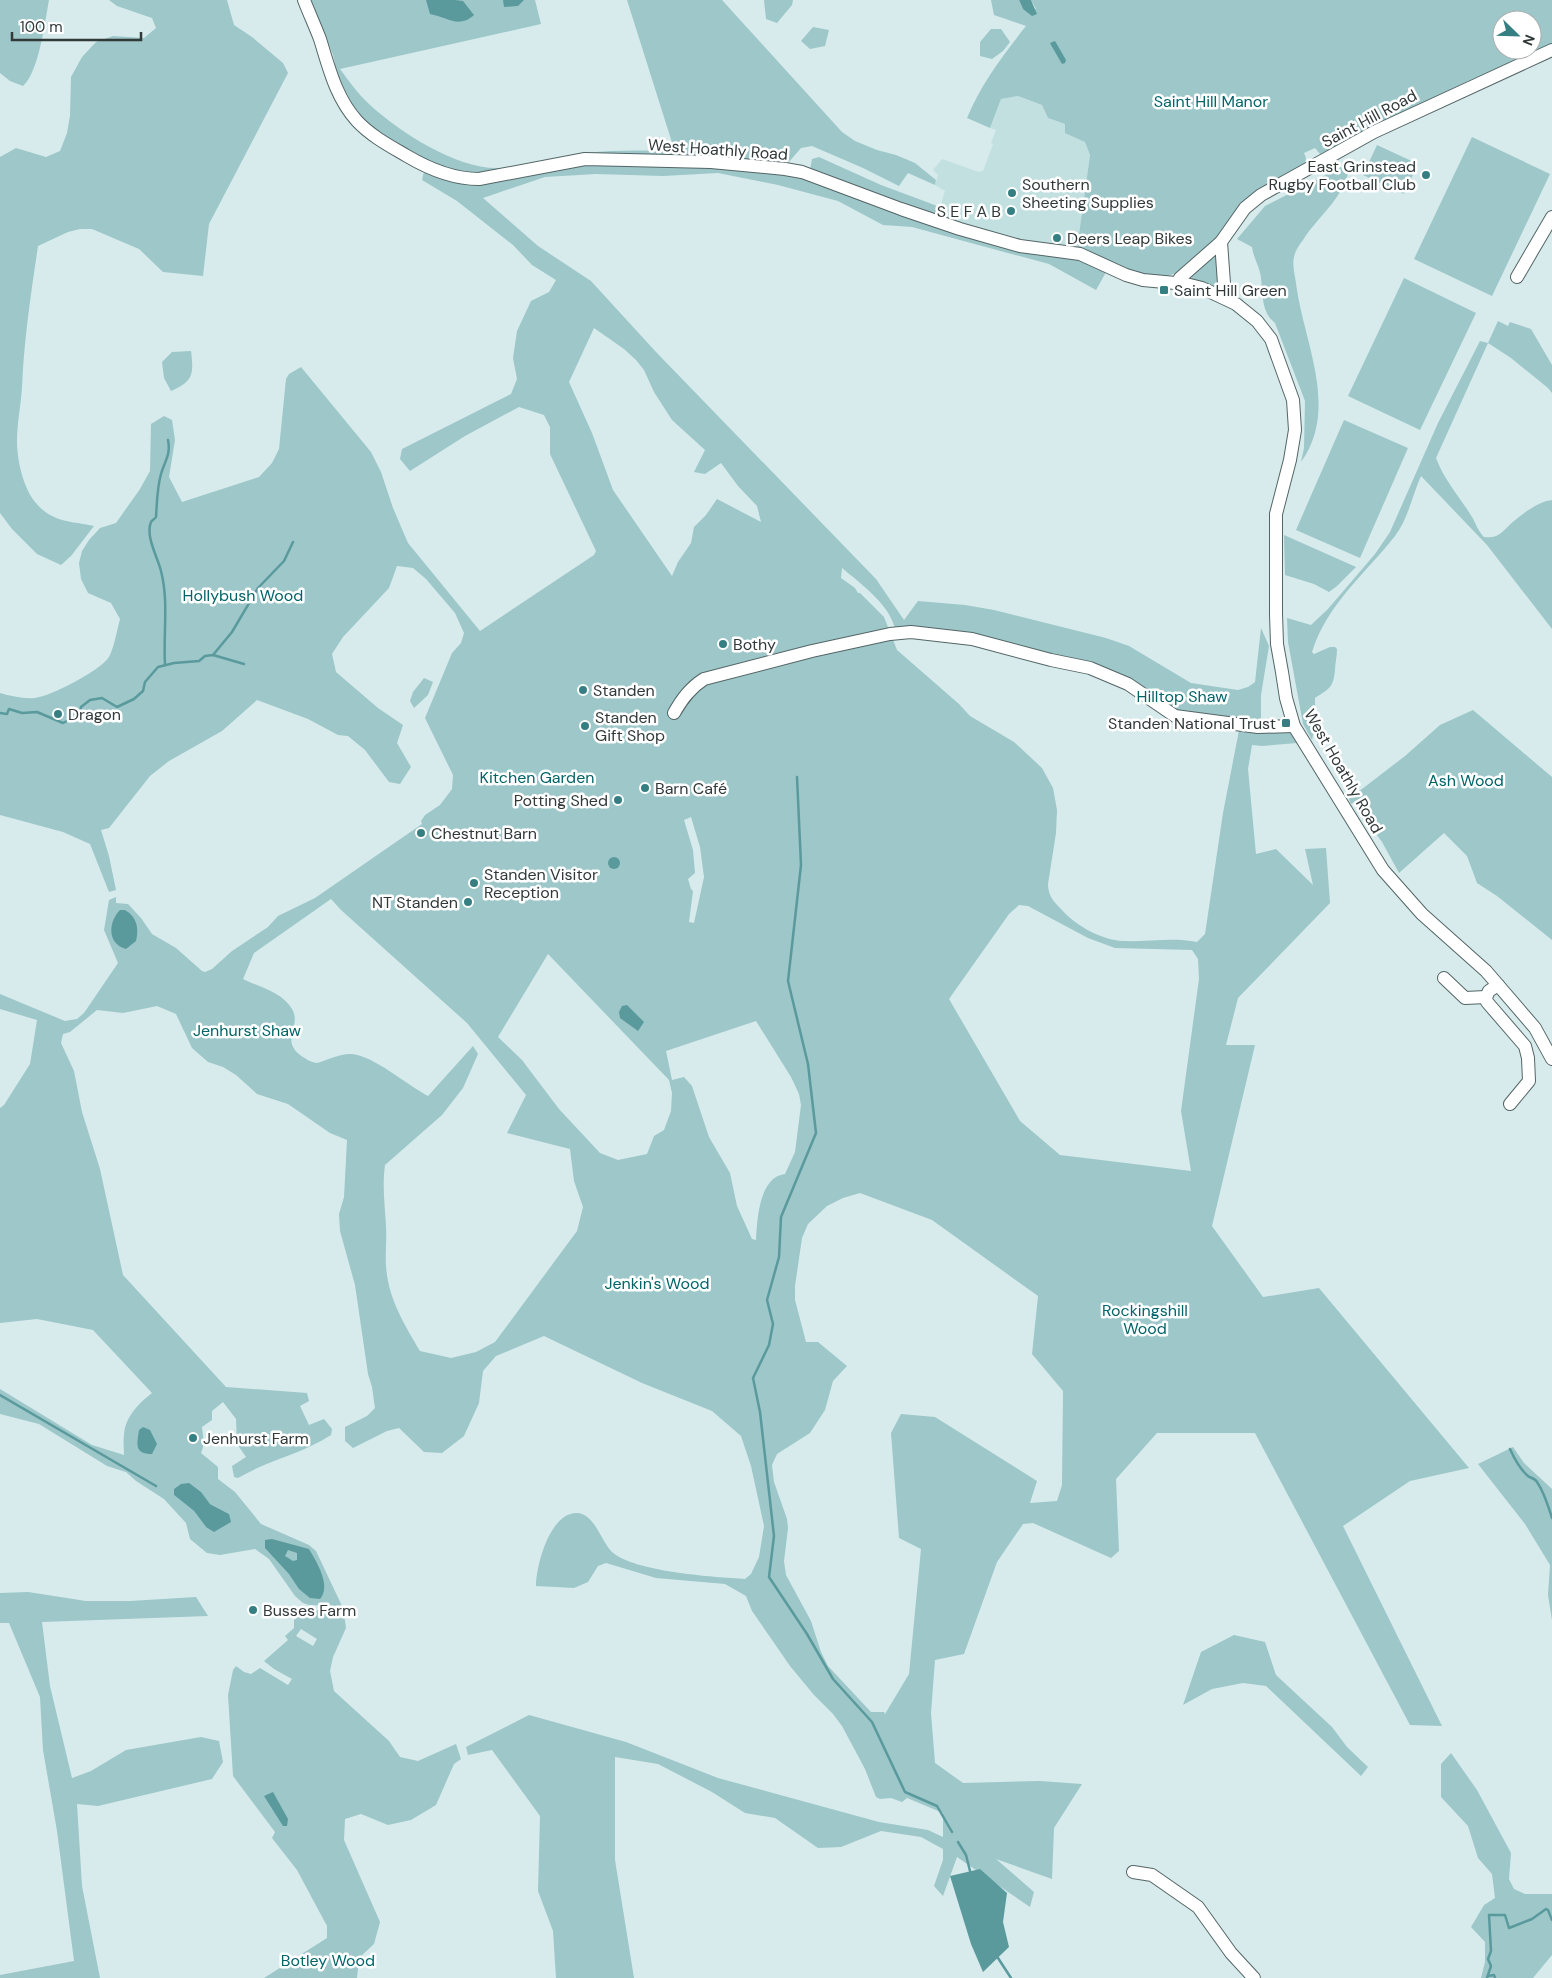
<svg xmlns="http://www.w3.org/2000/svg" width="1552" height="1978" font-family="'DM Sans',sans-serif">
<style>
.built{fill:#c3e0e1}
.green{fill:#9dc7c9;fill-rule:evenodd}
.water{fill:#5a9a9d;fill-rule:evenodd}
.lines{fill:none;stroke-linecap:round;stroke-linejoin:round}
.stream{stroke:#5a9a9d;stroke-width:2.5}
.minor-casing{stroke:#546566;stroke-width:14}
.minor{stroke:#fff;stroke-width:12}
.poi-dot{fill:#357e81;stroke:#fff;stroke-width:2}
.labels{text-anchor:middle;stroke-width:5;stroke-linejoin:round;paint-order:stroke}
.park-label{font-size:16px;fill:#026468;stroke:#fff}
.street-label{font-size:16px;fill:#313939;stroke:#fff}
.poi-label{font-size:16px;fill:#313939;stroke:#fff;text-anchor:start}
</style>
<rect width="100%" height="100%" fill="#d7ebec"/>
<path class="built" d="M1018 96 1042 105 1048 118 1065 124 1085 142 1090 155 1077 249 1001 237 943 219 944 211 940 207 945 191 935 185 938 175 933 170 942 159 979 172 983 171 993 144 991 143 996 130 990 128 1001 99Z"/>
<g class="green">
<path d="M0 0H49C45 21 39 72 23 86L10 81 0 73Z"/>
<path d="M109 0H227L234 25 252 37 283 63 288 73 209 224 203 276 163 272 139 249 92 229H80L68 232 38 246C31 293 24 340 22 387 21 405 17 423 17 441 17 460 23 487 35 502 52 523 71 521 94 526L71 556 61 565 37 554 12 529 0 513V157L16 148 46 157 60 151 67 133 70 116 71 77 82 57 96 42 113 36 144 38 156 28 152 18 117 6Z"/>
<path d="M311 0H535L541 24 340 69C349 81 358 94 369 104 399 132 458 170 500 168 530 167 558 156 587 153 616 150 646 150 675 152L627 0H722L842 132 855 141 877 150 896 155 915 163 936 180 935 185 908 173 899 186 863 168 812 146 801 148 788 163 810 170 812 159 819 157 881 185 940 207 944 211 943 219 1001 237 1077 249 1090 155 1085 142 1065 133V124L1048 118 1042 105 1018 96 1001 99 990 128 967 118C981 84 1003 55 1026 26L994 15 991 0H1019L1023 9H1036L1031 0H1552V44L1470 80 1320 154 1315 148 1304 153 1306 158 1305 164 1256 191 1212 245 1176 273 1162 278 1145 277 1108 260 1105 274 1096 290 1049 264 912 227 883 225 838 201 778 185 718 173 663 176 596 174 545 177 483 198 538 246 591 281 656 352 876 579 904 620 918 601 965 605 994 610 1106 638 1129 646 1191 683 1238 690 1248 687 1255 682 1261 628 1269 646 1261 695V729H1290L1297 743 1262 746 1252 745 1248 769 1256 854 1276 849 1313 885 1305 849 1326 848 1330 903 1238 998 1226 1045H1255L1212 1226 1263 1297 1319 1288 1469 1468 1410 1481 1343 1526 1442 1726 1410 1725 1255 1433H1157L1116 1479 1119 1551 1111 1558 1033 1523 1023 1524 997 1562 964 1654 935 1660 931 1713 935 1763 963 1783 1040 1781 1082 1784 1054 1828 1052 1879 996 1859 1034 1892 1030 1907 957 1857 943 1896 934 1886 943 1860V1849L921 1837 881 1831 841 1847 818 1848 775 1818 745 1813 712 1792 658 1764 615 1757V1860L634 1978H556L553 1931 538 1891 540 1816 492 1750 468 1755 466 1747 529 1715 626 1742 718 1778 879 1822 928 1830 943 1837V1813L907 1798 902 1802 891 1798 880 1799 876 1797 865 1769 842 1726 833 1714 814 1695 790 1666 752 1611 746 1596 725 1584 656 1578 606 1563 598 1566 588 1582 574 1588 536 1586C536 1566 550 1511 578 1513 595 1515 601 1541 612 1552 634 1572 715 1577 745 1579L751 1574 759 1557 764 1526 751 1466 741 1436 712 1411 642 1383 544 1336 496 1356 483 1371 479 1403 464 1436 442 1453 424 1452 399 1428 387 1431 353 1448 345 1441V1427L367 1416 375 1408 372 1387 368 1374 355 1285 340 1231 339 1214 344 1197 347 1140 330 1133 288 1104 257 1094 236 1075 223 1067 208 1062 192 1048 176 1014 157 1006 123 1013 97 1010 70 1032 63 1034 61 1043 74 1071 82 1112 100 1169 123 1275 226 1387 307 1393 309 1401 300 1406 309 1425 324 1419 332 1429 331 1435C302 1454 268 1460 238 1478L234 1477 232 1466 246 1457 237 1444 236 1419 223 1402 212 1411V1420L202 1427 204 1444 201 1453 218 1467V1479L235 1492 261 1524 309 1545 316 1551 342 1606 309 1605 303 1603 295 1596 269 1559 255 1549 220 1555 207 1553 190 1539 186 1523 164 1499 136 1481 126 1472 107 1466 39 1424 0 1414V1389L92 1445 124 1455C124 1449 123 1441 124 1435 125 1417 139 1403 152 1393L93 1330 37 1319 0 1323V1108L4 1105 30 1064 37 1020 0 1009V994L65 1021 77 1019 84 1013 118 963 104 930 109 900 116 897V903L128 904 141 918 152 934 176 948 202 971 205 972 212 969 232 951 268 927 278 916 315 898 422 824 421 821 425 815 440 805 452 789 453 775 425 718 452 653 461 643 464 633 455 613 426 579 413 568 397 566 389 588 343 637 332 654 336 672 378 708 403 725 397 743 411 767 400 784 389 782 365 750 348 736 338 735 308 719 257 700 222 731 169 761 150 776 109 828 101 830 109 856 116 890 109 892 90 844 63 832 0 815V693C11 696 23 699 35 698 51 696 100 671 109 657 114 648 117 630 120 619L111 603 88 593 81 579 79 563 82 551 89 540 100 528 116 523 140 489 150 471 151 424 164 416 172 420 175 440 169 477 182 502 259 477 272 463 279 449 286 379 289 374 301 367 371 452 381 472 393 508 408 543 480 631 594 555 596 551 550 454V427L544 415 519 407 465 436 410 471 400 459 402 449 511 394 517 379 513 358 517 331 531 301 549 292 556 280 532 265 513 245 457 201 422 180 426 163 393 143 359 117 347 100 338 78 333 55ZM1502 20H1532V50H1502ZM594 328 624 349 636 360 644 370 654 392 672 420 705 450 694 472 705 474 721 463 738 486 757 506 761 522 717 499 706 515 694 527 691 543 678 562 672 576 613 490 592 433 569 382ZM842 568C861 584 888 603 895 628L1124 676 1178 713 1241 720 1223 813 1205 934 1197 942C1173 937 1148 942 1123 941 1102 940 1076 926 1062 910 1054 902 1048 896 1048 884L1056 833 1057 810 1053 788 1042 768 1014 742 970 716 959 704 897 650 884 617 860 593H858L855 588 841 578ZM691 817 700 847 704 877 694 923 689 922 693 891 691 889 688 879 695 873 693 850 684 820ZM331 899 341 910 467 1023 526 1095 507 1133 570 1149 574 1181 583 1207 577 1231 495 1342 476 1352 451 1358 420 1351C404 1324 388 1298 386 1266 385 1253 387 1240 386 1227 385 1206 382 1186 385 1165L442 1115 463 1088 478 1054 473 1046 428 1096C407 1085 374 1056 352 1054 341 1053 327 1060 317 1063 310 1062 306 1059 300 1055 280 1039 302 1026 292 1009 282 992 259 987 243 979L254 953ZM1019 905 1028 906 1088 938 1115 948 1192 950 1198 959 1199 979 1181 1111 1191 1171 1060 1155 1020 1121 949 999 1009 914ZM548 954 669 1080 672 1093 671 1111 664 1130 654 1136 647 1154 618 1160 600 1153 559 1109 522 1060 498 1037ZM756 1021 791 1077 799 1094 801 1105 795 1152 785 1174C759 1177 757 1220 756 1240L752 1239 737 1206 730 1173 709 1137 692 1086 684 1077 672 1080 666 1051ZM860 1193 932 1220 1038 1296 1032 1354 1063 1391 1062 1485 1057 1501 1030 1503 1037 1481 935 1417 901 1414 891 1433 899 1538 921 1549 909 1674 885 1714 884 1712H871L828 1666 821 1652 811 1621 786 1575 784 1561 788 1528 787 1519 774 1482 772 1465 777 1454 810 1433 825 1410 833 1381 847 1366 818 1342H806L795 1300V1286L802 1238 808 1224 827 1206 843 1198ZM195 1489 210 1504 229 1514 206 1527 194 1511 174 1495Z"/>
<path d="M764 0H793L792 5 777 23 766 19Z"/>
<path d="M813 27 829 30 825 46 810 49 801 41Z"/>
<path d="M991 29H1001L1010 42 1003 51 992 59 980 56V42Z"/>
<path d="M1472 137 1550 174 1492 296 1414 259Z"/>
<path d="M1377 145 1418 164 1404 194 1363 175Z"/>
<path d="M1349 163C1350 193 1318 216 1303 240 1299 245 1295 251 1294 257 1292 264 1295 276 1296 283 1303 341 1340 408 1301 462L1304 448 1305 401 1275 323C1261 312 1263 294 1261 278 1260 267 1253 257 1252 247L1237 239 1265 206Z"/>
<path d="M1217 249 1221 290 1192 280 1191 275Z"/>
<path d="M1404 278 1476 313 1420 430 1348 396Z"/>
<path d="M1498 321 1508 326 1510 322 1531 329 1552 365V393L1548 388 1511 358 1488 343 1436 458C1444 480 1460 497 1472 517 1476 524 1478 531 1484 537 1500 539 1503 530 1514 521 1523 513 1540 501 1552 500V629L1487 545 1421 476C1412 496 1408 519 1395 536 1365 574 1327 604 1312 652L1314 654 1330 647H1335L1337 649C1337 657 1335 663 1335 670 1333 688 1330 688 1315 698V725L1312 740 1303 724 1288 642 1287 618 1311 625 1328 609 1375 554 1390 532 1438 423 1480 341 1488 343Z"/>
<path d="M191 351C194 375 193 381 171 391L164 378 162 362 172 352Z"/>
<path d="M1344 420 1408 448 1360 558 1296 530Z"/>
<path d="M1284 535 1356 567 1337 586 1329 592 1314 584 1285 575Z"/>
<path d="M424 678 433 682 428 695 414 708 410 701 413 692Z"/>
<path d="M1473 710 1552 777V940L1497 896 1477 883 1467 856 1444 833 1399 873 1382 842 1353 803 1351 804 1349 799 1405 756 1440 725Z"/>
<path d="M1513 1447 1524 1463 1552 1489V1620L1548 1595 1550 1565 1525 1524 1478 1464Z"/>
<path d="M28 1592 86 1601H130L196 1597 208 1616 42 1622 50 1686 72 1778 91 1771 126 1750 201 1737 219 1741 223 1762 212 1779 98 1806 77 1804 82 1886 100 1978H0V1975L74 1961 57 1831 43 1750 40 1697 9 1623H0V1593Z"/>
<path d="M314 1610 335 1611 344 1614 346 1628 333 1657 330 1671 334 1691 389 1741 400 1757 418 1761 456 1744 461 1759 454 1764 436 1805 411 1820 388 1825 361 1814 345 1819 344 1840 380 1922 374 1944 359 1958 357 1978H264L327 1938V1926L297 1870 272 1838 275 1832 233 1776 228 1695 233 1670 236 1666 244 1672 251 1674 260 1668 288 1685 292 1679 274 1669 264 1661 288 1640 285 1636 294 1628V1620L303 1613ZM301 1629 317 1639 313 1646 296 1636Z"/>
<path d="M1234 1635 1265 1642 1276 1675 1332 1727 1347 1747 1368 1767 1361 1776 1266 1686 1243 1683 1212 1689 1183 1705 1201 1652Z"/>
<path d="M1451 1753 1477 1790 1511 1853 1509 1879 1514 1889 1525 1894H1552V1955L1533 1978H1481L1485 1962V1942L1471 1927 1484 1905 1495 1898 1492 1874 1478 1858 1468 1826 1441 1797V1764Z"/>
</g>
<g class="water">
<path d="M455 0 463 1 474 15C459 29 447 17 430 14L426 0Z"/>
<path d="M503 0H524L518 6 504 7Z"/>
<path d="M1019 0H1031L1037 14 1032 16 1023 9Z"/>
<path d="M1055 41 1066 60 1065 63 1062 64 1051 45 1050 43Z"/>
<circle cx="614" cy="863" r="6"/>
<path d="M120 910H125C137 917 139 928 136 941L126 949C107 944 108 922 120 910Z"/>
<path d="M627 1005 644 1022 638 1031 620 1018 619 1012 622 1006Z"/>
<path d="M143 1427 150 1430 157 1444 152 1454C134 1454 137 1444 139 1430Z"/>
<path d="M189 1483 201 1492 210 1504 229 1514 231 1522 214 1532 206 1527 194 1511 174 1495V1489L181 1484Z"/>
<path d="M272 1539 309 1549C316 1561 332 1586 320 1599L310 1598 299 1589 289 1574 265 1548V1540ZM288 1550 297 1553V1560L293 1561 285 1556Z"/>
<path d="M273 1792 288 1819 287 1826H283L264 1796Z"/>
<path d="M980 1869 1007 1893 1003 1922 1009 1947 983 1972 971 1944 950 1876Z"/>
</g>
<g class="lines">
<g class="stream">
<path d="M213 655 244 664"/>
<path d="M165 665C163 634 169 602 161 571 158 558 145 536 151 522 152 520 155 519 156 517 157 502 157 488 161 474 165 460 171 455 168 440"/>
<path d="M0 713 7 714 9 709 22 713 37 712 63 723 75 717 78 718 80 715 81 707 90 700 102 698 117 707 134 699 143 691 145 682 158 667 174 663 199 661 205 656 213 655 232 632 258 588 284 561 293 542"/>
<path d="M797 777 801 865 788 981 808 1064 816 1133 781 1217 779 1257 767 1300 773 1324 769 1345 753 1378 760 1412 774 1536 769 1577 807 1634 833 1679 872 1722 905 1792 937 1806 952 1832"/>
<path d="M0 1395 156 1486"/>
<path d="M1510 1449C1514 1458 1521 1470 1528 1476 1530 1478 1535 1478 1537 1482 1544 1492 1548 1505 1552 1518"/>
<path d="M958 1842 966 1855 970 1871"/>
<path d="M998 1958 1011 1978"/>
<path d="M1488 1976 1494 1975 1495 1978"/>
<path d="M1487 1978 1491 1966 1488 1959 1491 1951 1489 1915H1505L1509 1928 1532 1919 1546 1909 1548 1910 1552 1920"/>
</g>
<defs>
<g id="minor">
<path d="M304 0C309 13 315 26 320 39 329 68 336 98 357 121 371 136 390 146 407 156 429 169 453 179 479 179L585 159 711 162 785 169 802 172 901 209 960 229 1020 246 1080 254 1126 275 1143 280 1186 284 1202 288 1236 304 1257 321 1271 339 1293 400 1295 430 1290 460 1276 514V614L1277 644 1282 672 1286 698 1294 726 1383 870 1422 914 1486 971 1535 1028 1552 1059"/>
<path d="M1221 242 1225 297"/>
<path d="M1517 277 1552 217"/>
<path d="M1177 283 1180 278 1221 242 1245 208 1261 195 1374 132 1552 50"/>
<path d="M674 713C682 699 690 688 704 679L812 651 890 634 911 632 972 639 1051 660 1090 668 1128 684 1175 716 1258 727 1294 726"/>
<path d="M1444 978 1465 998 1486 997"/>
<path d="M1498 985 1489 991 1486 997 1487 1002 1525 1046 1528 1058 1529 1081 1510 1104"/>
<path d="M1133 1872 1152 1875 1198 1907 1231 1953 1254 1978"/>
</g>
</defs>
<use href="#minor" class="minor-casing"/>
<use href="#minor" class="minor"/>
</g>
<g class="poi-dot">
<circle cx="1426" cy="175" r="5"/>
<circle cx="1012" cy="193" r="5"/>
<circle cx="1011" cy="211" r="5"/>
<circle cx="1057" cy="238" r="5"/>
<rect x="1159" y="285" width="10" height="10" rx="2.5"/>
<circle cx="723" cy="644" r="5"/>
<circle cx="583" cy="690" r="5"/>
<circle cx="58" cy="714" r="5"/>
<rect x="1281" y="718" width="10" height="10" rx="2.5"/>
<circle cx="585" cy="726" r="5"/>
<circle cx="645" cy="788" r="5"/>
<circle cx="618" cy="800" r="5"/>
<circle cx="421" cy="833" r="5"/>
<circle cx="474" cy="883" r="5"/>
<circle cx="468" cy="902" r="5"/>
<circle cx="193" cy="1438" r="5"/>
<circle cx="253" cy="1610" r="5"/>
</g>
<g class="labels">
<g class="park-label">
<text x="1211" y="107">Saint Hill Manor</text>
<text x="243" y="601">Hollybush Wood</text>
<text x="1182" y="702">Hilltop Shaw</text>
<text x="537" y="783">Kitchen Garden</text>
<text x="1466" y="786">Ash Wood</text>
<text x="247" y="1036">Jenhurst Shaw</text>
<text x="657" y="1289">Jenkin's Wood</text>
<text x="1145" y="1316">Rockingshill<tspan x="1145" dy="18">Wood</tspan></text>
<text x="328" y="1966">Botley Wood</text>
</g>
<g class="street-label">
<text transform="translate(1369 118) rotate(-28)" y="6">Saint Hill Road</text>
<text transform="translate(718 149) rotate(4)" y="6">West Hoathly Road</text>
<text transform="translate(1344 771) rotate(60)" y="6">West Hoathly Road</text>
</g>
<g class="poi-label">
<text x="1416" y="172" text-anchor="end">East Grinstead<tspan x="1416" dy="18">Rugby Football Club</tspan></text>
<text x="1022" y="190">Southern<tspan x="1022" dy="18">Sheeting Supplies</tspan></text>
<text x="1001" y="217" text-anchor="end">S E F A B</text>
<text x="1067" y="244">Deers Leap Bikes</text>
<text x="1174" y="296">Saint Hill Green</text>
<text x="733" y="650">Bothy</text>
<text x="593" y="696">Standen</text>
<text x="68" y="720">Dragon</text>
<text x="595" y="723">Standen<tspan x="595" dy="18">Gift Shop</tspan></text>
<text x="1276" y="729" text-anchor="end">Standen National Trust</text>
<text x="655" y="794">Barn Café</text>
<text x="608" y="806" text-anchor="end">Potting Shed</text>
<text x="431" y="839">Chestnut Barn</text>
<text x="484" y="880">Standen Visitor<tspan x="484" dy="18">Reception</tspan></text>
<text x="458" y="908" text-anchor="end">NT Standen</text>
<text x="203" y="1444">Jenhurst Farm</text>
<text x="263" y="1616">Busses Farm</text>
</g>
</g>
<g transform="translate(1517 35) rotate(113)"><circle r="24" fill="#ffffff" stroke="#adb0b0"/>
<path d="M0-4L9 19L0 12L-9 19Z" fill="#357e81"/>
<text y="-8" font-size="14" font-weight="bold" text-anchor="middle" fill="#313939">N</text>
</g>
<path d="M12 32v8h129v-8" fill="none" stroke="#313939" stroke-width="2.5"/>
<text x="20" y="32" font-size="15" fill="#313939" stroke="#ffffff" stroke-width="4" paint-order="stroke">100 m</text>
</svg>
